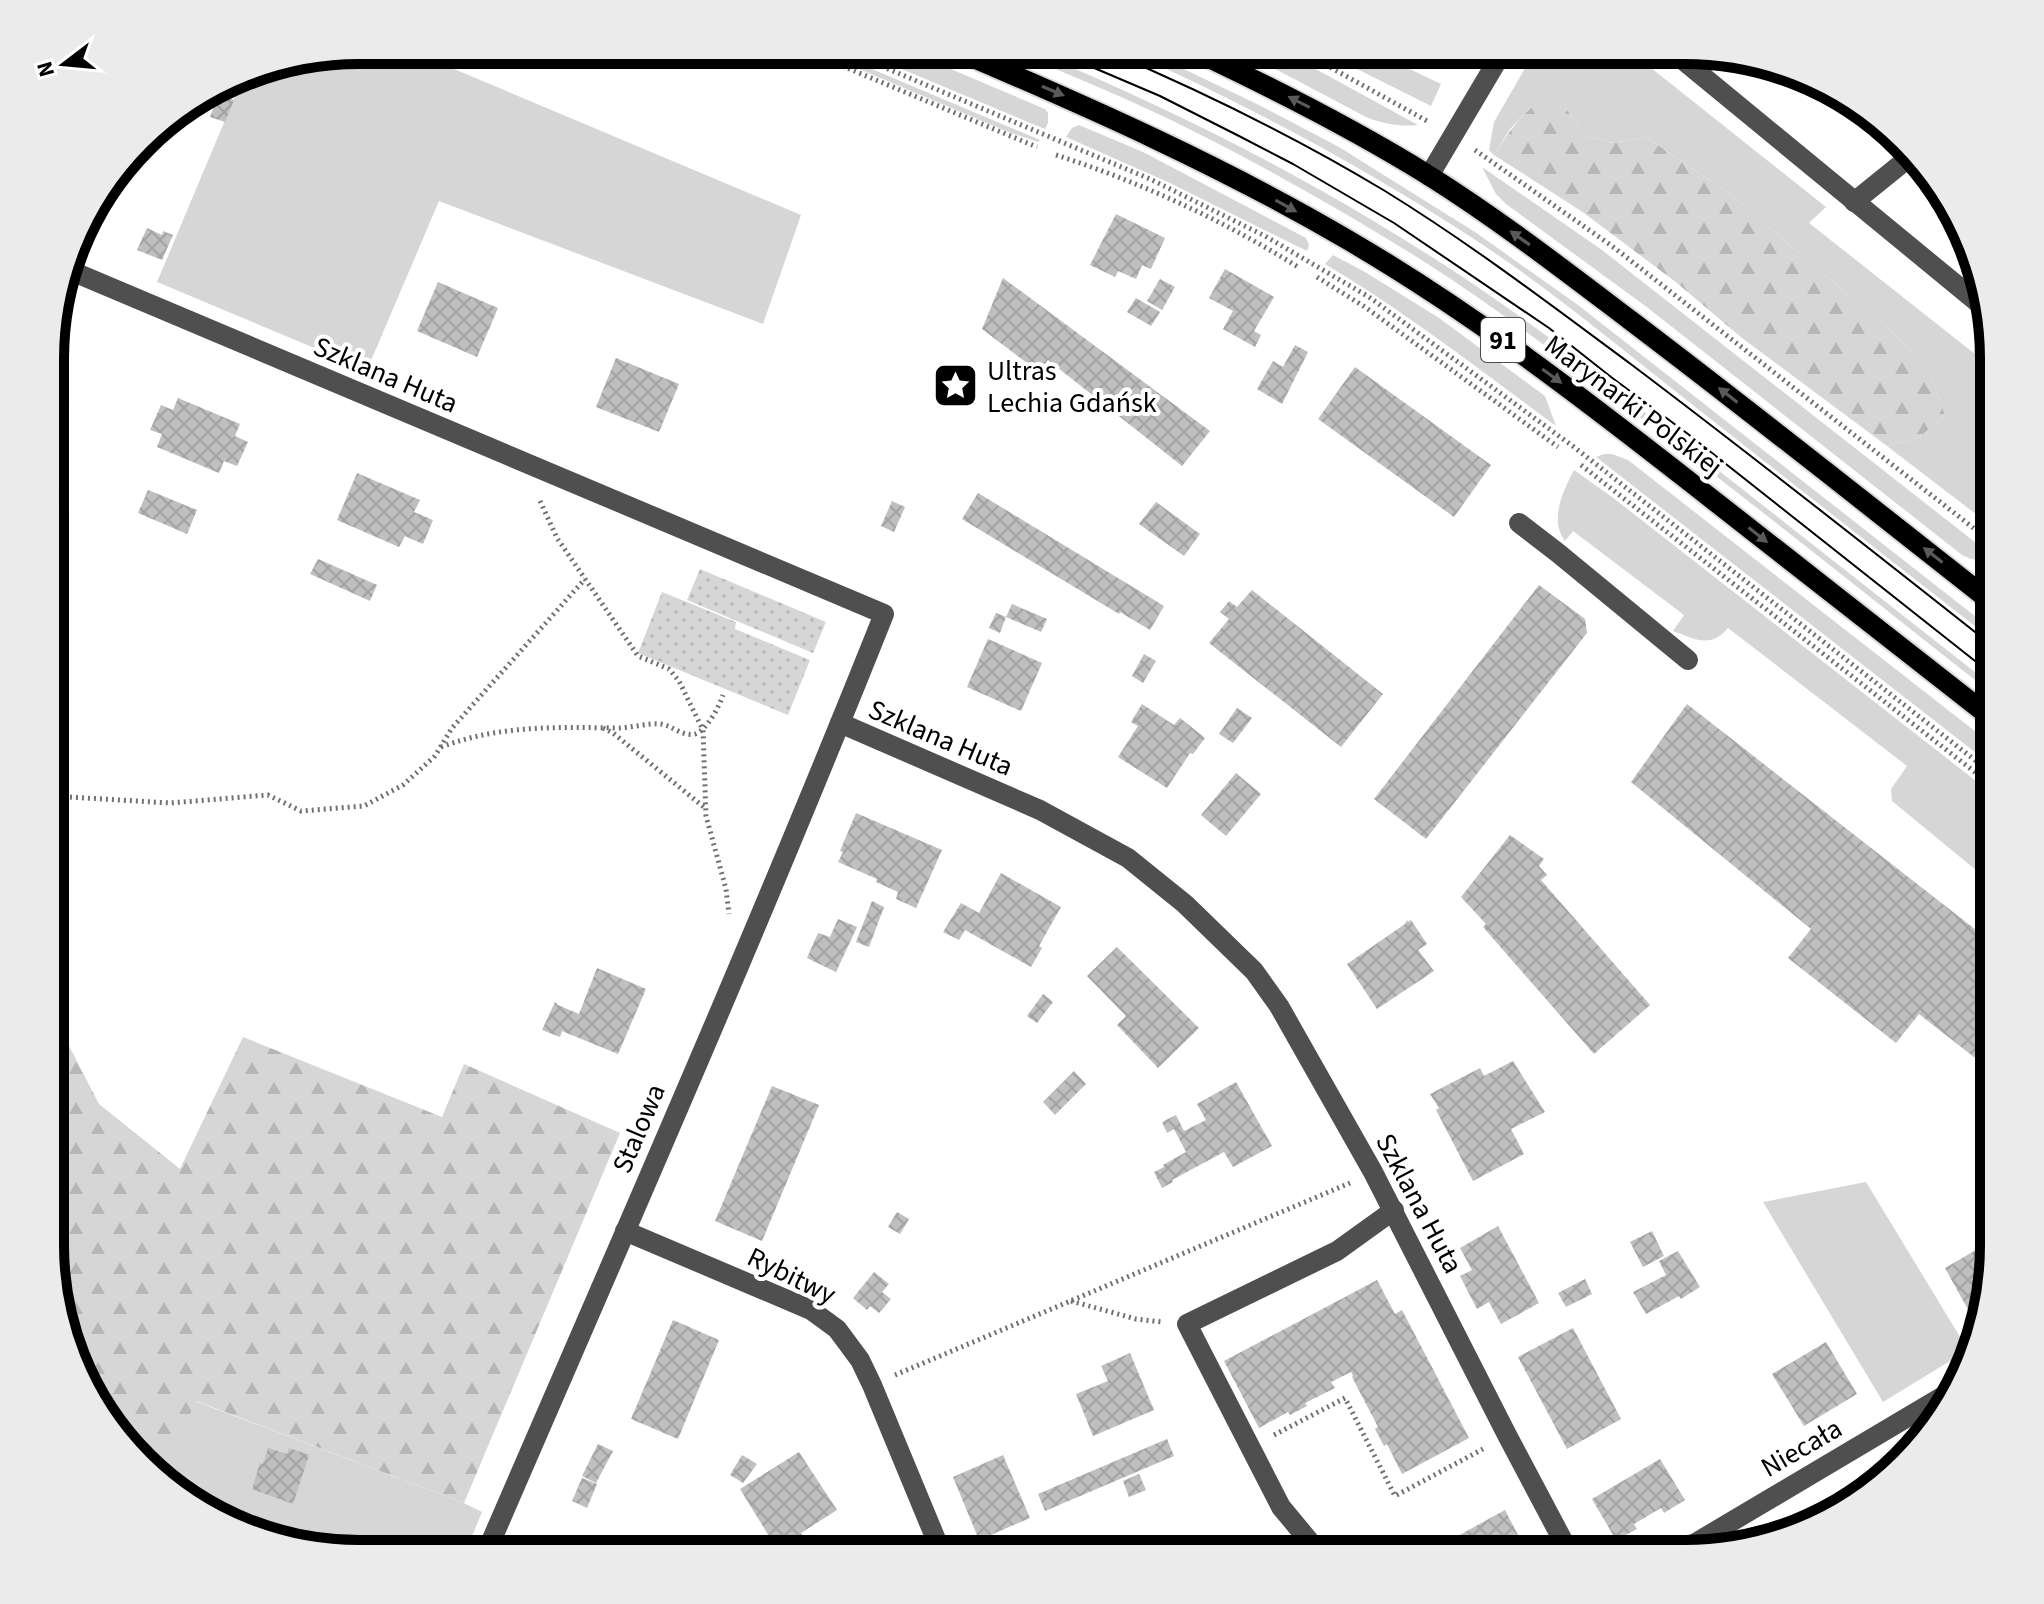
<svg xmlns="http://www.w3.org/2000/svg" width="2044" height="1604" font-family="'Source Sans 3',sans-serif">
<style>
.green{fill:#d6d6d6}
.forest{fill:url(#forest-firs)}
.park{fill:url(#park-dots)}
.building{fill:url(#building-cross-hatch)}
.lines{fill:none;stroke-linecap:round;stroke-linejoin:round}
.major-casing{stroke:#dbdbdb;stroke-width:24}
.path{stroke:#717171;stroke-width:5;stroke-dasharray:2 4;stroke-linecap:butt}
.minor{stroke:#4f4f4f;stroke-width:20}
.major{stroke:#000;stroke-width:20}
.tram{stroke:#000;stroke-width:2}
.oneway{fill:#595959}
.labels{text-anchor:middle;stroke-width:8;stroke-linejoin:round;paint-order:stroke}
.shield{fill:#fff;stroke:#4c4c4c;stroke-width:2}
.shield-label{font-size:26px;font-weight:bold;fill:#000}
.poi-label{font-size:28px;fill:#000;stroke:#fff;text-anchor:start}
.street-label{font-size:28px;fill:#000;stroke:#fff}
.rim{fill:none;stroke:#000;stroke-width:10}
</style>
<defs>
<pattern id="forest-firs" width="22" height="20" patternUnits="userSpaceOnUse" patternTransform="scale(2)"><rect width="22" height="20" fill="#d6d6d6"/><path d="M5 1l3.5 6h-7zM16 11l3.5 6h-7z" fill="#b6b6b6"/></pattern>
<pattern id="park-dots" width="8" height="8" patternUnits="userSpaceOnUse" patternTransform="scale(2)"><rect width="8" height="8" fill="#d6d6d6"/><path d="M2 2h.1M6 6h.1" fill="none" stroke="#b6b6b6" stroke-width="1.8" stroke-linecap="round"/></pattern>
<pattern id="building-cross-hatch" width="8" height="8" patternUnits="userSpaceOnUse" patternTransform="scale(2)"><rect width="8" height="8" fill="#bfbfbf"/><path d="M0 0l8 8M0 8l8-8" fill="none" stroke="#a2a2a2"/></pattern>
</defs>
<rect width="100%" height="100%" fill="#fff"/>
<g class="green">
<path d="M359 50H409L801 215 763 324 439 201 367 370 157 282 244 75 259 67Z"/>
<path d="M814 50H827L1040 140 1038 142 1006 131Z"/>
<path d="M856 50H906L1045 109 1048 113V123L1045 129Z"/>
<path d="M1010 50H1031C1222 130 1393 221 1559 345L1994 687V695C1880 605 1766 514 1651 426 1575 368 1500 310 1420 259 1346 213 1271 170 1193 131 1134 101 1072 76 1010 50Z"/>
<path d="M1125 50H1144L1257 104 1339 147 1475 232 1578 305 1994 631V641C1890 560 1787 479 1684 398 1614 343 1545 285 1471 237 1360 165 1246 104 1125 50Z"/>
<path d="M1239 50H1281L1418 125C1399 127 1386 124 1368 118Z"/>
<path d="M1319 50H1370L1441 84 1431 106Z"/>
<path d="M1535 51 1631 52 1826 207 1809 223 1994 369V528L1887 446 1920 437 1945 415 1932 377 1897 336 1731 195 1646 137 1613 143 1583 135 1563 103 1530 108 1510 129 1494 155 1489 150 1494 122Z"/>
<path d="M1079 125 1143 152 1306 238 1309 245 1307 251 1170 183 1066 137 1072 128Z"/>
<path d="M1482 167 1602 250 1994 557V562L1971 559 1962 555 1648 308 1506 204 1496 194Z"/>
<path d="M1333 255 1365 272 1439 318 1545 396 1556 426C1480 370 1406 312 1325 264Z"/>
<path d="M1604 454H1612L1628 460 1994 746V767L1596 457Z"/>
<path d="M1574 470 1612 497 1994 795V874L1985 875 1977 871 1892 801 1891 789 1907 766 1728 628C1710 649 1695 639 1673 631L1684 615 1573 531 1565 541C1549 520 1563 491 1574 470Z"/>
<path d="M1866 1182 1968 1350 1883 1402 1763 1202Z"/>
<path d="M195 1401 464 1503 482 1512 465 1553H339L241 1531 160 1480Z"/>
</g>
<g class="forest">
<path d="M1543 98 1563 103 1583 135 1613 143 1646 137 1731 195 1897 336 1932 377 1945 415 1920 437 1887 446 1742 338 1677 283 1584 213 1494 155C1508 133 1521 114 1543 98Z"/>
<path d="M51 1011 99 1104 180 1169 243 1037 442 1117 464 1064 620 1133 464 1503 196 1401 160 1480 155 1477 82 1382 51 1265Z"/>
</g>
<g class="park">
<path d="M700 569 826 622 813 653 687 600Z"/>
<path d="M662 592 736 622 735 629 810 660 788 715 638 653Z"/>
</g>
<g class="building">
<path d="M218 95 234 100 225 122 210 117Z"/>
<path d="M1116 214 1165 238 1151 269 1142 265 1136 279 1118 271 1115 277 1090 265Z"/>
<path d="M147 228 162 235 163 231 173 235 162 260 137 250Z"/>
<path d="M1225 269 1274 297 1254 331 1261 335 1255 347 1223 329 1233 311 1209 298Z"/>
<path d="M1003 278 1210 431 1182 466 1048 360 1039 372 982 329Z"/>
<path d="M1160 279 1175 287 1162 310 1147 301Z"/>
<path d="M438 282 498 308 477 357 417 331Z"/>
<path d="M1136 298 1160 312 1151 326 1127 312Z"/>
<path d="M1295 345 1308 352 1282 404 1257 389 1273 361 1283 367Z"/>
<path d="M616 358 679 384 659 432 596 407Z"/>
<path d="M1355 367 1491 465 1454 517 1318 419Z"/>
<path d="M178 398 240 424 235 436 248 442 237 466 224 461 219 473 157 447 162 434 150 430 161 405 173 410Z"/>
<path d="M357 473 420 500 414 512 433 520 423 544 405 536 399 547 337 520Z"/>
<path d="M148 490 197 510 187 534 138 513Z"/>
<path d="M978 493 1164 606 1150 630 1120 612 1119 614 962 519Z"/>
<path d="M892 501 905 507 894 532 881 526Z"/>
<path d="M1156 502 1200 534 1184 556 1139 524Z"/>
<path d="M318 559 377 585 370 601 310 574Z"/>
<path d="M1539 585 1585 619 1587 633 1426 839 1374 799Z"/>
<path d="M1252 590 1383 694 1341 747 1209 643 1229 619 1220 612 1229 601 1237 607Z"/>
<path d="M1012 604 1047 619 1041 632 1006 617Z"/>
<path d="M996 613 1006 617 1000 633 989 628Z"/>
<path d="M988 639 1042 663 1021 711 967 687Z"/>
<path d="M1144 654 1156 661 1143 683 1132 676Z"/>
<path d="M1142 704 1174 725 1180 718 1205 738 1193 754 1190 753 1167 788 1118 757 1138 726 1131 722Z"/>
<path d="M1687 704 1994 944 1993 1072 1919 1014 1896 1043 1788 958 1811 929 1631 782Z"/>
<path d="M1237 708 1252 718 1233 743 1219 734Z"/>
<path d="M1236 773 1261 794 1226 836 1201 815Z"/>
<path d="M856 813 942 850 916 908 896 899 898 892 876 882 877 879 838 862 843 852 840 851Z"/>
<path d="M1510 835 1544 859 1539 866 1547 875 1541 880 1650 1005 1594 1054 1483 927 1486 924 1461 897Z"/>
<path d="M1001 873 1061 907 1039 946 1042 948 1031 967 965 930 959 940 943 932 961 903 979 913Z"/>
<path d="M872 901 884 907 869 947 856 942Z"/>
<path d="M838 919 857 927 836 972 807 958 818 933 830 937Z"/>
<path d="M1407 920 1408 922 1411 920 1427 944 1418 950 1434 971 1377 1009 1347 964 1405 924Z"/>
<path d="M1117 947 1199 1028 1158 1068 1117 1025 1126 1016 1087 976Z"/>
<path d="M597 968 646 989 618 1054 562 1031 560 1037 542 1030 555 1002 558 1005 579 1014Z"/>
<path d="M1043 994 1053 1002 1037 1023 1027 1016Z"/>
<path d="M1513 1061 1545 1112 1511 1129 1524 1154 1473 1181 1436 1110 1439 1108 1430 1094 1480 1068 1484 1076Z"/>
<path d="M1074 1071 1086 1084 1055 1115 1043 1102Z"/>
<path d="M1236 1082 1272 1146 1233 1167 1224 1152 1172 1180 1173 1182 1162 1188 1154 1172 1164 1167 1163 1165 1186 1152 1174 1129 1167 1133 1162 1122 1176 1115 1184 1131 1206 1120 1197 1104Z"/>
<path d="M772 1086 819 1105 762 1241 715 1221Z"/>
<path d="M897 1212 909 1219 900 1234 888 1227Z"/>
<path d="M1498 1226 1539 1303 1501 1324 1489 1302 1477 1309 1460 1276 1472 1270 1460 1248Z"/>
<path d="M1652 1231 1664 1256 1643 1267 1630 1242Z"/>
<path d="M1988 1243 1993 1252V1265L1980 1321 1976 1324 1945 1268Z"/>
<path d="M1678 1251 1700 1287 1681 1299 1679 1296 1646 1314 1633 1292 1666 1275 1659 1261Z"/>
<path d="M874 1272 889 1284 882 1292 891 1299 879 1313 870 1306 867 1310 853 1298Z"/>
<path d="M1585 1279 1592 1294 1566 1307 1558 1293Z"/>
<path d="M1377 1280 1395 1314 1402 1310 1469 1438 1402 1474 1387 1444 1384 1446 1375 1429 1378 1427 1352 1377 1353 1376 1351 1372 1331 1382 1335 1388 1305 1403 1307 1406 1290 1415 1288 1412 1259 1428 1224 1361Z"/>
<path d="M673 1320 719 1340 678 1439 631 1419Z"/>
<path d="M1573 1328 1621 1419 1567 1449 1518 1357Z"/>
<path d="M1826 1342 1857 1394 1804 1426 1772 1374Z"/>
<path d="M1130 1353 1154 1410 1093 1436 1076 1394 1108 1381 1101 1366Z"/>
<path d="M1167 1439 1174 1456 1045 1511 1038 1494Z"/>
<path d="M598 1444 613 1451 596 1483 582 1476Z"/>
<path d="M268 1448 287 1454 289 1448 309 1455 293 1504 252 1489 260 1463 263 1464Z"/>
<path d="M799 1452 837 1510 801 1533 809 1545 796 1554H773L770 1549 775 1546 740 1489Z"/>
<path d="M742 1455 757 1464 743 1483 730 1475Z"/>
<path d="M1003 1455 1030 1518 979 1540 953 1477Z"/>
<path d="M1660 1459 1685 1500 1664 1513 1661 1508 1634 1524 1637 1529 1616 1540 1592 1499Z"/>
<path d="M1139 1474 1146 1490 1129 1497 1123 1481Z"/>
<path d="M582 1478 597 1484 587 1508 572 1501Z"/>
<path d="M1505 1510 1528 1554H1425Z"/>
</g>
<g class="lines">
<defs>
<g id="major">
<path d="M955 50C1089 107 1222 166 1348 240 1470 311 1583 398 1694 485 1794 563 1894 642 1994 720"/>
<path d="M1192 50C1273 88 1352 128 1428 175 1498 219 1564 270 1630 320 1753 413 1873 509 1994 604"/>
</g>
</defs>
<use href="#major" class="major-casing"/>
<g class="path">
<path d="M804 50 1037 147"/>
<path d="M843 50 1150 179 1265 236 1369 297 1574 447 1994 775"/>
<path d="M1299 50 1429 122"/>
<path d="M1475 150 1612 246 1994 544"/>
<path d="M1056 155C1140 182 1223 220 1298 267"/>
<path d="M1317 277 1365 307 1558 447"/>
<path d="M1581 465 1994 787"/>
<path d="M540 501 557 538 638 656 669 669 679 681 703 730 706 816 726 889 729 914"/>
<path d="M603 728 613 733 705 808"/>
<path d="M441 747C500 725 556 727 617 728 631 728 646 723 660 724 672 725 682 737 695 734 707 730 719 707 723 695"/>
<path d="M52 796 170 803 268 795 301 811 364 806 403 785 435 756 452 728 585 579"/>
<path d="M1071 1301 1136 1319 1162 1322"/>
<path d="M895 1375 1350 1183"/>
<path d="M1274 1435 1345 1398 1395 1496 1483 1449"/>
</g>
<g class="minor">
<path d="M1672 51 1982 306"/>
<path d="M1429 176 1503 51"/>
<path d="M1854 202 1911 156"/>
<path d="M69 270 884 614C758 930 621 1241 486 1553"/>
<path d="M1519 523 1558 553 1688 660"/>
<path d="M840 723 1040 810 1128 858 1185 904 1254 971 1279 1006 1373 1172 1507 1435 1570 1554"/>
<path d="M625 1231 811 1310 837 1329 860 1360 872 1385 942 1554"/>
<path d="M1320 1554 1281 1507 1187 1324 1337 1251 1394 1210"/>
<path d="M1677 1554 1955 1389"/>
</g>
<use href="#major" class="major"/>
<g class="tram">
<path d="M1052 50 1160 96 1239 136 1293 164 1394 223 1549 328 1611 377 1688 434 1994 676"/>
<path d="M1105 50C1201 91 1296 137 1385 191 1471 244 1551 305 1632 365 1754 457 1874 552 1994 647"/>
</g>
</g>
<defs><path id="oneway-solid" d="M-6-.8H1V-3.2L6.5 0L1 3.2V.8H-6Z" transform="scale(2)"/></defs>
<g class="oneway">
<use href="#oneway-solid" transform="translate(1053 91) rotate(23)"/>
<use href="#oneway-solid" transform="translate(1299 102) rotate(-153)"/>
<use href="#oneway-solid" transform="translate(1286 206) rotate(29)"/>
<use href="#oneway-solid" transform="translate(1520 238) rotate(-145)"/>
<use href="#oneway-solid" transform="translate(1552 376) rotate(36)"/>
<use href="#oneway-solid" transform="translate(1728 395) rotate(-142)"/>
<use href="#oneway-solid" transform="translate(1758 535) rotate(38)"/>
<use href="#oneway-solid" transform="translate(1933 555) rotate(-142)"/>
</g>
<defs>
<symbol id="sight-square" viewBox="-11 -11 22 22"><rect x="-9" y="-9" width="18" height="18" rx="4" fill="#000" stroke="#fff"/><path d="M0-6L1.8-2.2L6-1.7L2.9 1.2L3.7 5.4L0 3.3L-3.7 5.4L-2.9 1.2L-6-1.7L-1.8-2.2Z" fill="#fff"/></symbol>
</defs>
<g fill-rule="evenodd">
<use href="#sight-square" x="930" y="360" width="51" height="51"/>
</g>
<g class="labels">
<rect class="shield" x="1481" y="318" width="44" height="44" rx="6"/>
<g class="shield-label">
<text x="1503" y="349">91</text>
</g>
<g class="poi-label">
<text x="987" y="380">Ultras<tspan x="987" dy="32">Lechia Gdańsk</tspan></text>
</g>
<g class="street-label">
<text transform="translate(386 374) rotate(23)" y="10">Szklana Huta</text>
<text transform="translate(1634 405) rotate(37)" y="10">Marynarki Polskiej</text>
<text transform="translate(941 737) rotate(23)" y="10">Szklana Huta</text>
<text transform="translate(638 1128) rotate(-67)" y="10">Stalowa</text>
<text transform="translate(1420 1203) rotate(62)" y="10">Szklana Huta</text>
<text transform="translate(792 1275) rotate(26)" y="10">Rybitwy</text>
<text transform="translate(1801 1447) rotate(-30)" y="10">Niecała</text>
</g>
</g>
<path d="M0 0H2044V1604H0ZM359 64H1685A295 295 0 0 1 1980 359V1245A295 295 0 0 1 1685 1540H359A295 295 0 0 1 64 1245V359A295 295 0 0 1 359 64Z" fill="#ebebeb" fill-rule="evenodd"/>
<path class="rim" d="M359 64H1685A295 295 0 0 1 1980 359V1245A295 295 0 0 1 1685 1540H359A295 295 0 0 1 64 1245V359A295 295 0 0 1 359 64Z"/>
<g transform="translate(64 64) rotate(254)" stroke="#ffffff" stroke-width="6" paint-order="stroke">
<path d="M0-6L14 30L0 20L-14 30Z" fill="#000000"/>
<text y="-12" font-size="22" font-weight="bold" text-anchor="middle" fill="#000000">N</text>
</g>
</svg>
